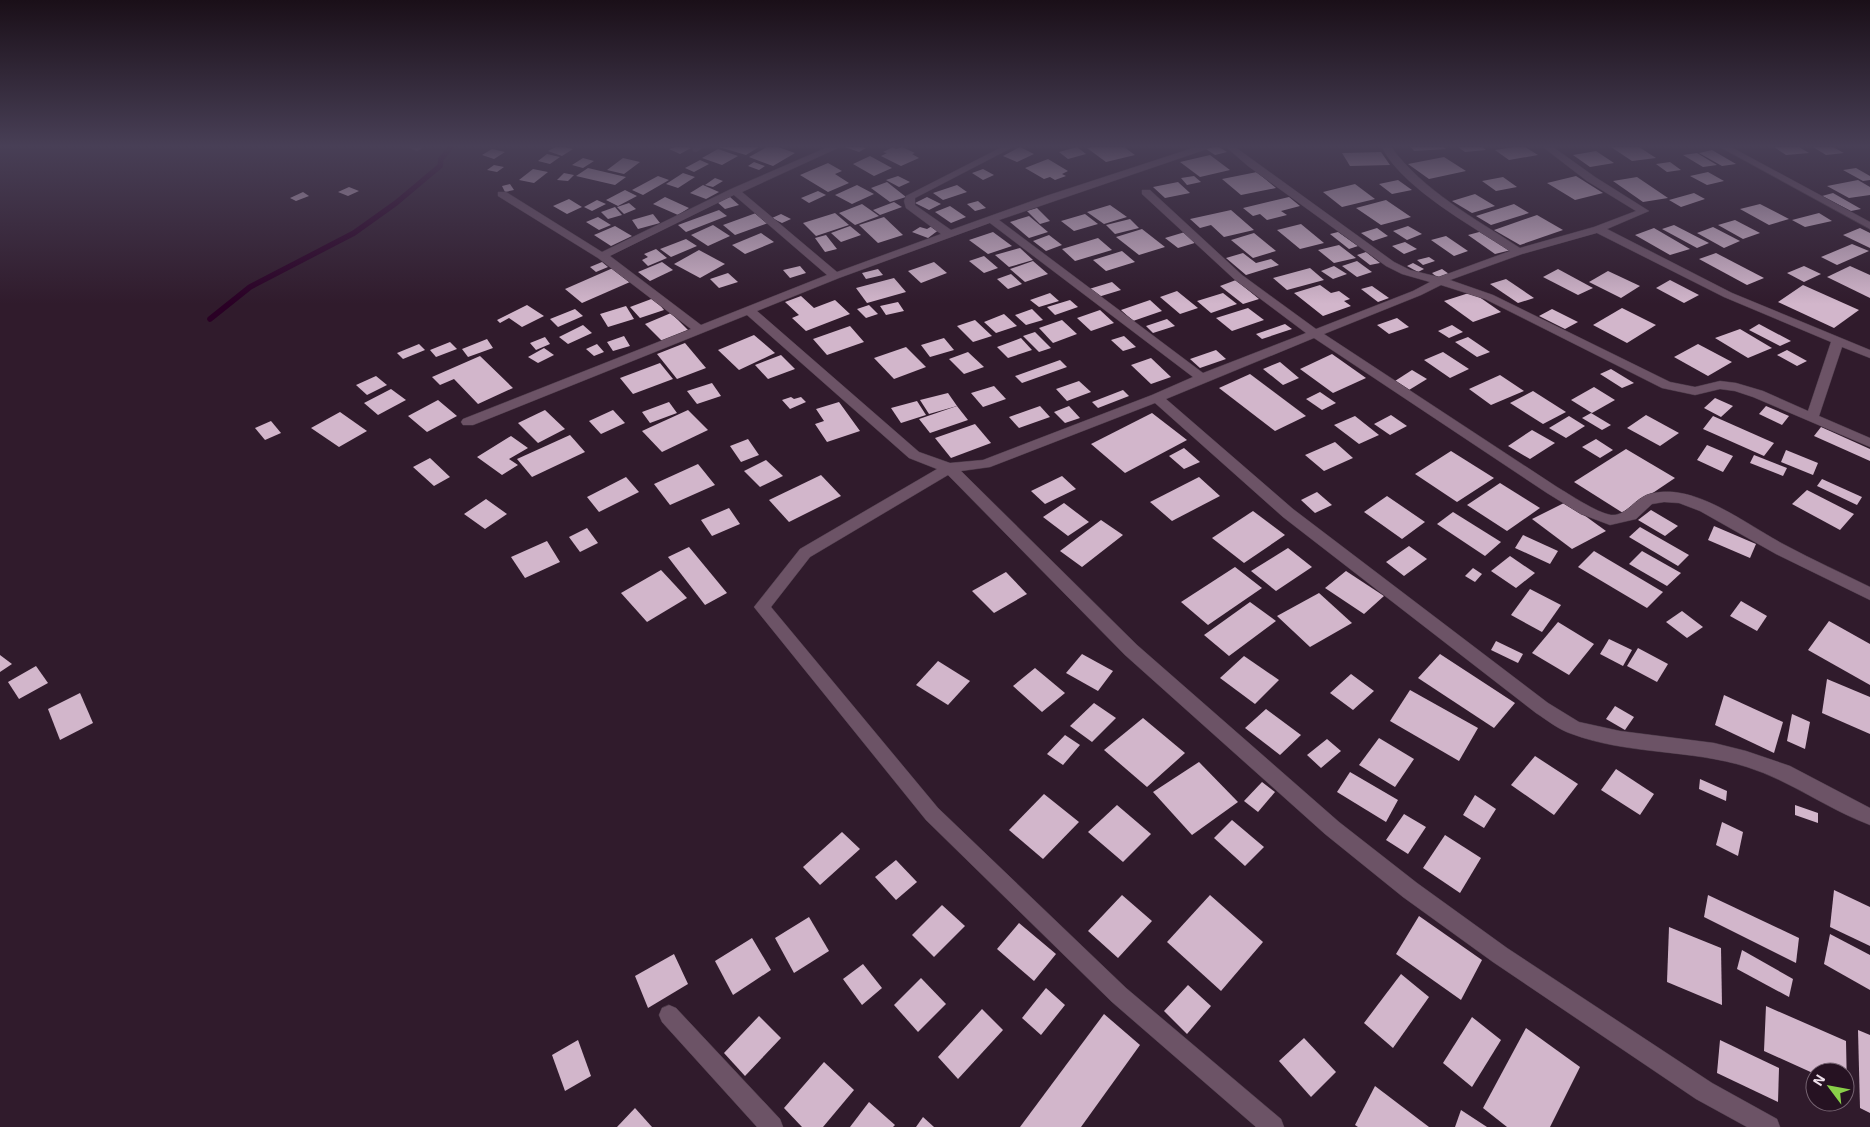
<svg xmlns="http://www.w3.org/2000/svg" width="1870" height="1127" font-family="'Exo 2',sans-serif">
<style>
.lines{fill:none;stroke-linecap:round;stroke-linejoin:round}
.stream{stroke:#2a0025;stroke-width:5.5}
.building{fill:#d2b6cb}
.minor-casing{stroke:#4b3a48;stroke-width:1}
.minor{fill:#6c5366;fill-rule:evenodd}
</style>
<rect width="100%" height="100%" fill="#301b2c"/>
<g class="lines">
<path class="stream" d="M210 319 250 287 354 233 396 203 440 166 441 159 451 147"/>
</g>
<g class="building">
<path d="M556 147H564L573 149 562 156 548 151Z"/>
<path d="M675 147H688L691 148 680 154 669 149Z"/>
<path d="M719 147H759L746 155Z"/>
<path d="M767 147H778L795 153 773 166 749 157Z"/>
<path d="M845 147H862L866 148 859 152Z"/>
<path d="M893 147 896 149 902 147 915 153 912 154 919 158 901 166 881 156 887 153 883 152Z"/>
<path d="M1020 147 1034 154 1017 162 1003 156Z"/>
<path d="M1077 147 1086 154 1068 159 1059 152Z"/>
<path d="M1092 147H1124L1135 155 1106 162 1087 148Z"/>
<path d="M1214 147H1219L1227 152 1215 155 1206 149Z"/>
<path d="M1411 147H1443L1446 149 1414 151Z"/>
<path d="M1458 147H1482L1486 150 1465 152Z"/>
<path d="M1514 147H1525L1538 155 1509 160 1495 150Z"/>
<path d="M1611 147H1639L1656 158 1632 161Z"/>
<path d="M1774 147H1799L1809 153 1786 155Z"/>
<path d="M1813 147H1833L1844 153 1826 155Z"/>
<path d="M492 149 505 152 494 159 482 155Z"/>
<path d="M718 149 738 156 722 165 702 158Z"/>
<path d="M1712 150 1736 164 1722 166 1699 153Z"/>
<path d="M1596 151 1614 163 1590 167 1573 155Z"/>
<path d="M1381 152 1390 165 1350 166 1342 153Z"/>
<path d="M1697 153 1717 165 1703 167 1683 155Z"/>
<path d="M547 154 560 157 550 164 538 161Z"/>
<path d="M1210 155 1230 170 1200 177 1180 162Z"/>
<path d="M870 156 892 168 874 176 853 164Z"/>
<path d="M1444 157 1466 171 1429 179 1408 164Z"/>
<path d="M583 158 594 161 583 168 572 165Z"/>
<path d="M623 158 640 162 624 174 607 170Z"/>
<path d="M1048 159 1068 171 1062 174 1066 176 1055 180 1050 177 1044 179 1025 168Z"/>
<path d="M700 160 709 164 694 172 685 168Z"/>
<path d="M754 162 765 166 759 170 748 166Z"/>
<path d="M1670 162 1681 170 1667 172 1656 164Z"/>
<path d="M828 163 842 171 835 174 849 183 828 192 800 175Z"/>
<path d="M494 165 504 167 497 172 487 170Z"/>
<path d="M588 168 626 177 615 185 576 176Z"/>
<path d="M1856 168 1870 176V180L1863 181 1843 170Z"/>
<path d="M533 169 548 172 534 183 519 180Z"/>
<path d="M983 169 994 175 983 180 972 173Z"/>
<path d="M1257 172 1276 188 1241 195 1222 179Z"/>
<path d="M1708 172 1724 181 1707 185 1690 176Z"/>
<path d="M564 173 574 175 568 181 557 180Z"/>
<path d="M683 173 695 177 678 188 666 184Z"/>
<path d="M658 176 669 180 643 195 632 190Z"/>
<path d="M898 176 910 182 899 187 886 180Z"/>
<path d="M1194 176 1201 182 1187 185 1181 178Z"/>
<path d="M1576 176 1603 193 1575 200 1547 183Z"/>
<path d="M1503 177 1517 187 1496 191 1482 181Z"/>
<path d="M1637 177 1668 198 1643 202 1613 181Z"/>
<path d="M715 178 723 181 713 187 705 185Z"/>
<path d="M1398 180 1412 190 1392 194 1379 184Z"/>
<path d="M1858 180 1870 187V195L1849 198 1827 186Z"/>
<path d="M887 182 906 197 890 202 871 188Z"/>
<path d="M1178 182 1190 193 1165 198 1153 187Z"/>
<path d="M510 184 514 190 505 192 502 186Z"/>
<path d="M1355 184 1375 199 1342 207 1323 192Z"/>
<path d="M703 185 719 192 706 199 690 193Z"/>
<path d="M857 185 874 194 852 204 835 195Z"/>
<path d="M957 185 967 192 943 200 933 193Z"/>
<path d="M349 187 359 191 348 196 338 192Z"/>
<path d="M625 190 637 196 618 206 606 200Z"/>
<path d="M818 191 826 195 809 203 801 198Z"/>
<path d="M303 192 309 196 296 201 290 198Z"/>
<path d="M1694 193 1705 199 1681 207 1669 200Z"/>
<path d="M1833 193 1861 209 1851 211 1822 196Z"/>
<path d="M1475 194 1495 206 1472 213 1452 201Z"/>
<path d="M665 197 689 208 678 215 653 204Z"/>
<path d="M730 197 739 205 725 209 716 201Z"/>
<path d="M927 197 941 204 929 210 915 203Z"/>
<path d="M1289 197 1300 206 1281 211 1287 215 1267 220 1260 214 1253 216 1243 208Z"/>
<path d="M569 199 582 207 567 214 553 206Z"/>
<path d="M597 200 606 204 592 211 584 207Z"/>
<path d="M1386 200 1411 217 1381 225 1356 208Z"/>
<path d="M978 201 986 208 975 211 967 204Z"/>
<path d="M894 202 902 207 880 215 873 210Z"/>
<path d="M629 203 636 209 624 214 617 207Z"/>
<path d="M862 204 879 216 855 225 839 213Z"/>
<path d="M1514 204 1529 213 1491 225 1476 216Z"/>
<path d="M1760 204 1789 219 1769 225 1740 209Z"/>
<path d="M1110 205 1127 217 1104 224 1087 212Z"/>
<path d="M950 206 966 217 951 223 935 212Z"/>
<path d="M615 207 622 215 608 219 601 212Z"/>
<path d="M1037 208 1050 221 1040 224 1027 211Z"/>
<path d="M719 210 727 216 686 232 678 225Z"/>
<path d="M1231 210 1254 230 1224 237 1211 225 1200 228 1190 219Z"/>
<path d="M756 213 768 223 735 235 723 225Z"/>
<path d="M835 213 849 225 816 236 803 223Z"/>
<path d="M1819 213 1832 221 1805 227 1792 220Z"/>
<path d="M653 214 660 223 638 229 632 220Z"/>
<path d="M781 214 791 219 782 223 772 218Z"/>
<path d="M1085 214 1098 224 1074 231 1061 221Z"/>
<path d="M1537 215 1563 230 1520 245 1494 230Z"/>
<path d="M1029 216 1048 232 1029 238 1010 222Z"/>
<path d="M598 217 611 225 599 230 586 222Z"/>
<path d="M884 217 903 235 878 243 859 225Z"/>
<path d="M1130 219 1139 228 1115 234 1106 225Z"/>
<path d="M1735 220 1760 233 1743 239 1718 225Z"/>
<path d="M1301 224 1324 243 1300 249 1277 230Z"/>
<path d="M713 225 730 236 708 246 691 235Z"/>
<path d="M1674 225 1709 243 1697 248 1662 229Z"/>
<path d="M615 226 632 236 611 246 594 235Z"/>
<path d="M850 226 861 235 841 242 831 233Z"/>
<path d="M932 226 940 229 928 238 912 232 920 227 927 229Z"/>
<path d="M1408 226 1422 234 1407 240 1393 231Z"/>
<path d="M1713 227 1740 241 1724 248 1697 233Z"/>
<path d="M1377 228 1388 236 1373 241 1361 233Z"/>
<path d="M1654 228 1690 249 1670 255 1635 235Z"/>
<path d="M1860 228 1870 233V248L1843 235Z"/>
<path d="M1142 229 1165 247 1139 255 1116 237Z"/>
<path d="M1483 231 1511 250 1495 254 1468 235Z"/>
<path d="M993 232 1012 246 988 254 969 240Z"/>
<path d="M1185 232 1198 242 1178 248 1165 238Z"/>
<path d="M1338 232 1358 246 1349 249 1330 234Z"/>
<path d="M761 233 774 242 745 254 732 245Z"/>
<path d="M1254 233 1276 251 1253 258 1231 240Z"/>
<path d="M826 235 837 249 825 252 815 238Z"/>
<path d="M1049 235 1062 245 1046 251 1033 241Z"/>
<path d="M1446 236 1468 251 1454 256 1431 240Z"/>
<path d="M1098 238 1112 250 1075 261 1062 249Z"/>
<path d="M686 239 697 246 671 257 660 249Z"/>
<path d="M1405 242 1417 249 1404 254 1392 246Z"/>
<path d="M1852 244 1869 251 1837 265 1821 257Z"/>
<path d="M1339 245 1356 258 1334 263 1318 250Z"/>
<path d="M1020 248 1033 260 1009 267 995 255Z"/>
<path d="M656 249 667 258 648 266 642 260 648 257 644 254Z"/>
<path d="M699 250 725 264 700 278 674 264Z"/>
<path d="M1122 251 1135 262 1106 271 1093 260Z"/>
<path d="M1366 252 1380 263 1370 265 1357 255Z"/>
<path d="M1243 253 1256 263 1271 259 1279 265 1246 275 1226 258Z"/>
<path d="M1716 253 1764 278 1747 285 1699 259Z"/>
<path d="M984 256 998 268 984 273 969 261Z"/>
<path d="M1429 257 1435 261 1423 265 1417 260Z"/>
<path d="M1033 261 1048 274 1025 282 1010 269Z"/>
<path d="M1357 261 1372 272 1357 277 1342 266Z"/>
<path d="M602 262 608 267 596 272 590 267Z"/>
<path d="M662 262 673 270 650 281 638 272Z"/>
<path d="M934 262 947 273 921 283 908 271Z"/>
<path d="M1413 263 1424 269 1418 272 1407 266Z"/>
<path d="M800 266 806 273 790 278 783 270Z"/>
<path d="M1334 266 1347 274 1333 279 1321 271Z"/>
<path d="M1804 266 1821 274 1804 282 1787 273Z"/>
<path d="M1850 266 1870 275V298L1827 277Z"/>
<path d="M613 268 630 282 582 303 565 289Z"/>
<path d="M1310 268 1324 280 1287 290 1273 278Z"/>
<path d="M878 269 883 275 866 279 862 273Z"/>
<path d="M1442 269 1449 274 1438 278 1432 273Z"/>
<path d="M1558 269 1593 288 1578 295 1543 277Z"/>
<path d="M1608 271 1640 286 1621 298 1589 282Z"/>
<path d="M728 273 738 282 719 288 710 279Z"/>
<path d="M1011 274 1022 284 1008 289 997 279Z"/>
<path d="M894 278 906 292 867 303 856 288Z"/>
<path d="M1506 279 1534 298 1518 303 1490 284Z"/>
<path d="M1236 280 1259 299 1243 304 1220 286Z"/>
<path d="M1670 280 1699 295 1684 303 1656 288Z"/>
<path d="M1112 282 1121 290 1098 297 1089 289Z"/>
<path d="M1320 285 1331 293 1339 291 1350 299 1344 301 1351 306 1323 316 1294 293Z"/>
<path d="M1803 285 1859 310 1834 328 1778 302Z"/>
<path d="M1372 286 1389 298 1378 302 1361 289Z"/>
<path d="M1177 291 1198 308 1180 314 1160 297Z"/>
<path d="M1472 292 1501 312 1473 322 1444 301Z"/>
<path d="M1050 293 1059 301 1039 307 1030 300Z"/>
<path d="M1223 293 1237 304 1211 313 1197 301Z"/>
<path d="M801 296 814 308 835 300 850 314 806 331 792 318 799 315 785 302Z"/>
<path d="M654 298 664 310 640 318 630 307Z"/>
<path d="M1070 300 1078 307 1055 315 1047 307Z"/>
<path d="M1150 300 1162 311 1133 321 1121 310Z"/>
<path d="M898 302 904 311 886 315 880 306Z"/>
<path d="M527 305 544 316 522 327 509 318 500 323 497 320Z"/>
<path d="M869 305 878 314 866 318 857 309Z"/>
<path d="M626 306 634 319 608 327 600 314Z"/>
<path d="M1248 308 1264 320 1232 331 1216 318Z"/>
<path d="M1622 308 1656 325 1627 343 1593 325Z"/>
<path d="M575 309 583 316 558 327 550 319Z"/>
<path d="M1032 309 1043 320 1026 325 1015 315Z"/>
<path d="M1552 309 1578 322 1565 329 1539 316Z"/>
<path d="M1100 310 1114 323 1091 331 1077 318Z"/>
<path d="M671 313 688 330 662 341 645 324Z"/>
<path d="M1004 314 1017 326 996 333 984 322Z"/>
<path d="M1397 318 1409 327 1389 334 1377 325Z"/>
<path d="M1167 319 1175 326 1153 333 1146 326Z"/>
<path d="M975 320 992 336 973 342 957 326Z"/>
<path d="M1062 320 1077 334 1053 343 1039 328Z"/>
<path d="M1285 324 1292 329 1262 339 1256 334Z"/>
<path d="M1759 324 1791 341 1780 346 1749 330Z"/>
<path d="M583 325 592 333 568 344 559 337Z"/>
<path d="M1452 325 1463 332 1449 338 1438 331Z"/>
<path d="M850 326 864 342 827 355 813 339Z"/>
<path d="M1740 329 1772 348 1748 358 1715 338Z"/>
<path d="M1035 332 1051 348 1039 352 1023 336Z"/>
<path d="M754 335 775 353 739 370 718 350Z"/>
<path d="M624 336 630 346 613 351 607 342Z"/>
<path d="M1124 336 1136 347 1123 351 1111 340Z"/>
<path d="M545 337 550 344 536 350 530 343Z"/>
<path d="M1468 337 1490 352 1477 357 1455 342Z"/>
<path d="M944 338 954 350 930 357 921 345Z"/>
<path d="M1021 338 1032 350 1008 358 997 347Z"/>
<path d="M487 339 493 348 468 357 462 349Z"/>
<path d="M450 342 457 349 436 357 430 350Z"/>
<path d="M685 343 706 368 677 379 657 354Z"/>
<path d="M419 344 425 350 403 359 397 353Z"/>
<path d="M597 344 604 352 594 356 586 349Z"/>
<path d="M1698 344 1732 362 1708 376 1674 357Z"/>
<path d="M906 347 926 367 894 379 874 358Z"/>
<path d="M544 348 554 355 538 363 528 357Z"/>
<path d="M1216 350 1226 359 1200 368 1190 359Z"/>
<path d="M1787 350 1807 361 1797 366 1777 355Z"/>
<path d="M968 352 984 367 964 374 949 359Z"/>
<path d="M1443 352 1469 369 1450 378 1424 360Z"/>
<path d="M1332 354 1366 378 1333 393 1300 369Z"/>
<path d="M781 355 795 369 768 379 755 365Z"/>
<path d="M480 356 513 388 478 404 454 379 440 385 432 377Z"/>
<path d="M1151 358 1171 377 1151 384 1131 365Z"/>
<path d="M1060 360 1067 367 1022 383 1015 376Z"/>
<path d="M1280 362 1299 378 1283 385 1263 369Z"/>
<path d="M660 363 673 379 633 394 620 378Z"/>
<path d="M1611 369 1634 383 1622 388 1600 374Z"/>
<path d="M1412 370 1427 379 1409 390 1395 381Z"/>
<path d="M1250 374 1306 416 1275 431 1219 388Z"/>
<path d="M1500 375 1524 391 1491 405 1469 389Z"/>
<path d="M376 376 387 385 367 395 356 385Z"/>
<path d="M1079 381 1091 392 1067 401 1056 389Z"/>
<path d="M712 383 721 396 697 404 687 391Z"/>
<path d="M994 386 1006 399 983 407 971 393Z"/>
<path d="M1594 387 1615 400 1592 413 1571 400Z"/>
<path d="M391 389 406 400 378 415 364 403Z"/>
<path d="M1123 390 1129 396 1098 408 1092 402Z"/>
<path d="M1533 391 1566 412 1543 424 1510 403Z"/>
<path d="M1320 392 1336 403 1322 410 1306 399Z"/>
<path d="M948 393 957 406 929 414 920 400Z"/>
<path d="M791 397 794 399 801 397 806 402 790 409 782 400Z"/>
<path d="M1715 398 1733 406 1721 417 1704 408Z"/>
<path d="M438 400 457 416 427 432 408 416Z"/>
<path d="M917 401 926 415 901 423 891 408Z"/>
<path d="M669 402 677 413 650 423 642 412Z"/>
<path d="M839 402 860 431 827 442 815 424 824 421 816 409Z"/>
<path d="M957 406 968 420 930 433 919 419Z"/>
<path d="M1040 406 1050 417 1019 428 1009 417Z"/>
<path d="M1069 406 1080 418 1065 423 1054 412Z"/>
<path d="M1766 406 1789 416 1782 425 1759 414Z"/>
<path d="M545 410 565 429 538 443 518 423Z"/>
<path d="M613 410 625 423 601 434 589 421Z"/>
<path d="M688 410 708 430 662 452 642 431Z"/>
<path d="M340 412 367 431 339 447 311 428Z"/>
<path d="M1152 413 1187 440 1125 473 1091 444Z"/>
<path d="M1591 413 1611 425 1602 430 1582 418Z"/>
<path d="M1391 415 1407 426 1390 435 1374 424Z"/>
<path d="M1646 415 1679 433 1660 446 1627 428Z"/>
<path d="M1355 416 1379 435 1359 444 1334 425Z"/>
<path d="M1569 416 1585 426 1566 438 1549 428Z"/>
<path d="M1713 416 1774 443 1764 456 1703 429Z"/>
<path d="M271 421 281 433 265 440 255 428Z"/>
<path d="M975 424 991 443 951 458 935 438Z"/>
<path d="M1821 427 1870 449V461L1814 436Z"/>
<path d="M1532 430 1555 443 1530 459 1508 446Z"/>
<path d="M570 435 585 452 532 477 517 459Z"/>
<path d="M511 436 528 448 509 459 518 465 502 475 477 457Z"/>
<path d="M748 439 759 455 741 462 730 446Z"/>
<path d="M1596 439 1613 450 1600 458 1582 447Z"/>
<path d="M1335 442 1353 458 1324 471 1305 455Z"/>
<path d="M1707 445 1733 456 1723 472 1697 460Z"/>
<path d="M1184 448 1200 462 1184 469 1169 456Z"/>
<path d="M1626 449 1675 478 1623 513 1574 482Z"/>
<path d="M1786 450 1818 463 1813 475 1781 462Z"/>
<path d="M1451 451 1494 478 1457 502 1415 474Z"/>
<path d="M1754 455 1787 468 1783 476 1750 463Z"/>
<path d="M430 458 450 477 434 486 413 467Z"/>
<path d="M766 460 783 476 760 487 744 471Z"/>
<path d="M698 464 715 485 670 505 654 484Z"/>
<path d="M821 475 841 496 789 522 769 500Z"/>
<path d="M1062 476 1076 489 1045 504 1031 491Z"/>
<path d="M626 477 639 492 599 512 587 497Z"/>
<path d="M1199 477 1220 496 1172 521 1150 502Z"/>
<path d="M1822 479 1862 497 1857 505 1817 486Z"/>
<path d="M1500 483 1540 508 1507 531 1467 505Z"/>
<path d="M1807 490 1854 514 1840 530 1792 504Z"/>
<path d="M1317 492 1332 505 1315 513 1301 500Z"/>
<path d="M1387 496 1425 522 1402 539 1364 512Z"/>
<path d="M486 499 507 514 485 529 464 514Z"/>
<path d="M1566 502 1606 531 1572 549 1532 519Z"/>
<path d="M1064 503 1089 522 1068 536 1043 517Z"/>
<path d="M729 508 740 524 712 536 701 520Z"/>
<path d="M1651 510 1678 526 1665 536 1638 520Z"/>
<path d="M1253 511 1285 535 1244 563 1212 538Z"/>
<path d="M1453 512 1501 542 1485 556 1437 524Z"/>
<path d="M1101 520 1123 535 1082 567 1060 551Z"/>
<path d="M1714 526 1756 544 1750 558 1708 540Z"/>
<path d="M1640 527 1689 555 1678 566 1629 537Z"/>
<path d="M587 528 598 543 580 552 569 537Z"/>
<path d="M1523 535 1558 551 1550 564 1515 548Z"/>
<path d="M547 541 560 562 525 578 511 557Z"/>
<path d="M1409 546 1427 559 1404 576 1386 562Z"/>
<path d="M689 547 727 593 705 605 668 557Z"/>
<path d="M1288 548 1312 567 1276 591 1251 571Z"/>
<path d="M1594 551 1663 592 1647 608 1578 567Z"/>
<path d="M1642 551 1681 573 1667 586 1629 564Z"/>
<path d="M1510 556 1535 573 1516 588 1491 571Z"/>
<path d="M1235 567 1262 588 1208 625 1181 602Z"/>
<path d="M1473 568 1482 574 1475 582 1465 576Z"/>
<path d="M661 570 687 598 647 622 621 593Z"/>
<path d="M1346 571 1384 596 1364 614 1325 588Z"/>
<path d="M1006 572 1027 594 994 613 972 591Z"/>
<path d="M1530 589 1561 605 1542 632 1511 615Z"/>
<path d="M1319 593 1352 623 1310 647 1277 616Z"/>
<path d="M1741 601 1767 616 1757 631 1730 616Z"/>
<path d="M1250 602 1276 621 1229 656 1204 635Z"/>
<path d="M1682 611 1703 627 1687 638 1666 622Z"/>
<path d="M1829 621 1870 644V685L1808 650Z"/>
<path d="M1558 622 1594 644 1569 675 1532 653Z"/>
<path d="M1609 639 1632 650 1623 666 1600 654Z"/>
<path d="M1496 641 1523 654 1518 663 1491 650Z"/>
<path d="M1638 648 1668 664 1657 682 1627 666Z"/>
<path d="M1082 654 1113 671 1098 691 1066 673Z"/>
<path d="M1440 654 1515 703 1494 728 1418 678Z"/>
<path d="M0 655 12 664 0 672Z"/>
<path d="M1244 656 1279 680 1255 704 1220 678Z"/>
<path d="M938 661 970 681 948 705 916 685Z"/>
<path d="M36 666 48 683 19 699 8 682Z"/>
<path d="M1035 668 1065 693 1042 712 1013 686Z"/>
<path d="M1351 674 1374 691 1353 710 1330 693Z"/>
<path d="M1827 679 1870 697V734L1822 713Z"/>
<path d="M1410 690 1478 728 1459 761 1390 721Z"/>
<path d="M80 693 93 723 60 740 48 709Z"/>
<path d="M1724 695 1783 722 1774 753 1715 725Z"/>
<path d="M1094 703 1116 718 1092 742 1070 726Z"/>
<path d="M1615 706 1634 717 1625 730 1606 719Z"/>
<path d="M1266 709 1301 735 1280 755 1245 728Z"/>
<path d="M1792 714 1810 722 1805 749 1787 741Z"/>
<path d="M1143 718 1185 753 1147 787 1104 750Z"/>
<path d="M1065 735 1080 745 1063 765 1047 754Z"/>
<path d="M1379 738 1414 759 1395 787 1359 765Z"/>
<path d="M1327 739 1341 751 1321 768 1307 755Z"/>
<path d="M1535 756 1578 784 1554 815 1511 785Z"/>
<path d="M1199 762 1238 802 1192 835 1153 792Z"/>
<path d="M1616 769 1654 794 1640 815 1601 790Z"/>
<path d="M1350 772 1398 800 1386 822 1337 792Z"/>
<path d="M1700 779 1727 791 1726 801 1699 789Z"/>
<path d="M1262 782 1275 792 1258 812 1244 801Z"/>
<path d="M1044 794 1079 822 1043 859 1009 830Z"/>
<path d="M1475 795 1496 809 1484 828 1463 815Z"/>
<path d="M1117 805 1151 834 1123 862 1088 832Z"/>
<path d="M1795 805 1818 813V823L1795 815Z"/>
<path d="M1404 814 1426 827 1408 854 1386 840Z"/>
<path d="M1232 820 1264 847 1245 866 1214 838Z"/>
<path d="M1722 822 1743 832 1738 856 1716 845Z"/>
<path d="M842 832 860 849 820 885 803 867Z"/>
<path d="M1445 835 1481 858 1460 893 1423 868Z"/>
<path d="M896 860 917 882 896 900 875 877Z"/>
<path d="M1834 890 1870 907V946L1830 927Z"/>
<path d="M1122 895 1152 921 1118 958 1088 931Z"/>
<path d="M1210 895 1263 942 1221 991 1167 942Z"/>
<path d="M1708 895 1799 938 1796 963 1704 917Z"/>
<path d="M942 905 965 926 934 957 912 935Z"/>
<path d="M1419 916 1482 960 1461 1000 1396 954Z"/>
<path d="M809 917 829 951 794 973 775 938Z"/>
<path d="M1019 923 1056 954 1034 981 997 949Z"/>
<path d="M1669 927 1721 948 1722 1005 1667 982Z"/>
<path d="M1830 934 1870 955V990L1824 964Z"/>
<path d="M752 938 771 970 733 995 715 961Z"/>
<path d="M1742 950 1793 979 1789 997 1737 969Z"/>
<path d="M674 954 688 984 648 1008 635 976Z"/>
<path d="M863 964 882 988 862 1005 843 979Z"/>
<path d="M1401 974 1429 997 1393 1048 1364 1023Z"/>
<path d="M921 978 946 1004 918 1032 894 1005Z"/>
<path d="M1188 985 1211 1006 1187 1034 1164 1011Z"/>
<path d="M1046 988 1065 1005 1041 1035 1022 1018Z"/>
<path d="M1766 1006 1846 1041 1847 1089 1845 1088V1072H1815V1074L1764 1051Z"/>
<path d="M982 1009 1003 1030 958 1079 938 1057Z"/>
<path d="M1104 1014 1140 1045 1081 1127H1020Z"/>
<path d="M759 1016 781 1038 745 1076 724 1053Z"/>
<path d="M1472 1017 1501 1040 1472 1087 1443 1063Z"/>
<path d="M1526 1028 1580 1067 1550 1127H1507L1483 1108Z"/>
<path d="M1858 1030 1870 1035V1113L1860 1108Z"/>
<path d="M1304 1038 1336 1072 1311 1097 1279 1061Z"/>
<path d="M578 1040 591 1076 565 1091 552 1055Z"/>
<path d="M1720 1040 1779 1068 1778 1102 1717 1073Z"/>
<path d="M824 1062 854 1090 823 1127H802L784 1108Z"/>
<path d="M1375 1086 1429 1127H1358L1355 1125Z"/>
<path d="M869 1102 895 1125 893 1127H850Z"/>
<path d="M635 1108 652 1127H617Z"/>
<path d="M1461 1110 1487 1127H1455Z"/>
<path d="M923 1117 934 1127H916Z"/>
</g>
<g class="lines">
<defs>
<g id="minor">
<path d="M408 147H421L422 148 417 151Z"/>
<path d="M693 147H704L696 152 693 151Z"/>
<path d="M828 147H840L742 192 837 272 941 234 906 208 904 201 906 196 1002 147H1013L915 198V205L951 230 1046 196 1196 147H1208L1207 149 999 220 1203 373 1306 333 1234 279 1142 194V190H1150L1242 275 1316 329 1413 291 1430 282 1402 274 1386 266 1248 166 1226 147H1235L1394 262 1410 270 1439 277 1510 251C1472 226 1401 187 1382 147H1391C1424 191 1474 218 1520 248L1594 227 1636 211 1587 181 1543 147H1553L1595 177 1649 211 1607 229 1732 293 1870 350V358L1842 347 1819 416 1870 438V447L1753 397 1735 391 1720 389 1695 395 1662 388 1485 299 1441 285 1421 295 1324 334 1557 487C1569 494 1597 513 1611 515 1625 516 1632 503 1643 497 1652 491 1670 491 1680 493 1715 499 1753 528 1785 545 1813 560 1842 573 1870 587V600L1776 554 1700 511 1679 503 1664 502 1652 504 1636 519 1610 525 1581 514 1547 493 1314 338 1166 399 1293 509 1548 703 1579 722 1620 731 1714 743 1746 751 1790 766 1870 808V825C1827 809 1791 781 1747 767 1690 749 1628 755 1572 734 1559 730 1547 720 1536 713L1283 517 1155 403 990 467 961 471 1137 645 1339 822 1417 883 1507 948 1712 1083 1777 1119 1780 1127H1747L1696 1099 1493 962 1403 897 1325 834 1125 655 948 475 810 557 771 607 938 808 1126 988 1281 1119 1284 1127H1256L1112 1002 926 820 754 607 800 549 937 469 909 458 747 315 473 425H463L461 422 463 419 691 329 598 258 498 196V192H506L602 252 731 189ZM734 195 827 275 701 325 610 256ZM990 223 1193 377 1152 395 983 460 950 463 919 452 757 311 839 278ZM1597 233 1724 297 1831 342 1808 411 1763 391 1736 383 1720 381 1695 387 1670 382 1493 295 1450 280 1522 254Z"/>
<path d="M1720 147H1731L1870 222V229Z"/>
<path d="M669 1005 676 1008 780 1119 783 1127H757L662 1022 659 1015 662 1008Z"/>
</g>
</defs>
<use href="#minor" class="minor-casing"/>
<use href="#minor" class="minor"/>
</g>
<linearGradient id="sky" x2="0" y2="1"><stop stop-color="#1a0f18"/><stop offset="0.48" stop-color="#483f56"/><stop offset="1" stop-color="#483f56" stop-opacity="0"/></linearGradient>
<rect width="1870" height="304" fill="url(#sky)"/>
<g transform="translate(1830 1087) rotate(302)"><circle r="24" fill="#261222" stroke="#766472"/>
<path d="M0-4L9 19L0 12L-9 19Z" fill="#89cf49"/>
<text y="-8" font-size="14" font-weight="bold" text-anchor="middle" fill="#efe0eb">N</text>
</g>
</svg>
